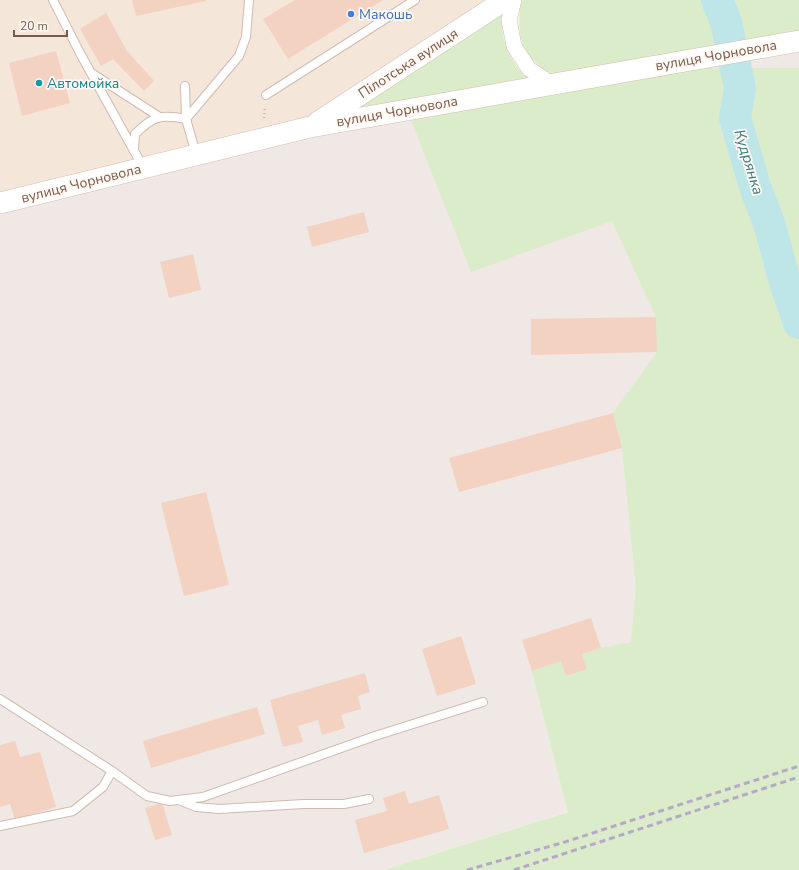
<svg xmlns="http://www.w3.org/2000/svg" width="799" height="870" font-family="'Nunito Sans',sans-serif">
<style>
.residential{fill:#f5e6da}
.industrial{fill:#efe8e4}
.green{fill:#daecc9}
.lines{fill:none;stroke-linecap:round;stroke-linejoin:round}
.river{stroke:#bee6e8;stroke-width:32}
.building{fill:#f3d2c2}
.lane-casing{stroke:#d1bbb0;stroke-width:10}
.street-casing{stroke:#d1bbb0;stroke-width:16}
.secondary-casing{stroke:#d6bdb0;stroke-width:22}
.path{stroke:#d9b4a4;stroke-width:2.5;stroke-dasharray:1 3;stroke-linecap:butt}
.lane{stroke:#fff;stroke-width:8}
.street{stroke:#fff;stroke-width:15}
.secondary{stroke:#fff;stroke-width:21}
.rail{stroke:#b7a8c9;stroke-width:3;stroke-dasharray:6 4;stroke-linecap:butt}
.shop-dot{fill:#3f7fe0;stroke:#fff9f3;stroke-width:1.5}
.culture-dot{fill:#0f9aa8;stroke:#fff9f3;stroke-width:1.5}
.labels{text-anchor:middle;stroke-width:3.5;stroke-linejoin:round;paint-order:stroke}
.shop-label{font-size:14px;fill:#366cbe;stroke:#fff9f3;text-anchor:start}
.street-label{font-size:14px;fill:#7a594c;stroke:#fff9f3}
.culture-label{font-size:14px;fill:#0d838f;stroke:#fff9f3;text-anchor:start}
.water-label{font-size:15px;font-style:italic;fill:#3f7a7f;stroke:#fff9f3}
</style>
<rect width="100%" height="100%" fill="#fdf5ec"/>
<path class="residential" d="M0 0H490L307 119 0 195Z"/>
<path class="industrial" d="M799 49V746L737 758 384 870H0V211L312 134Z"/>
<g class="green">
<path d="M522 0H799V33L554 75C548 72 541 68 536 63 517 46 517 22 522 0Z"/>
<path d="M503 11C498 35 510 66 531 80L348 112Z"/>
<path d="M687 68H799V870H384L568 812 532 671 561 661 566 676 587 669 582 654 601 648 631 642 636 588 622 448 613 413 657 352 656 317 612 221 471 272 410 117Z"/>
</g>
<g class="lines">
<path class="river" d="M717 0 726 22 740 88 735 118 755 187 769 223 785 282 799 323"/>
</g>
<g class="building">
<path d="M132 0H206V1L136 16Z"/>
<path d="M295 0H383L288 59 263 19Z"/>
<path d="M106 13 127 51 154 81 144 91 113 59 101 66 80 29Z"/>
<path d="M56 51 70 103 22 116 9 63Z"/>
<path d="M364 212 369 232 312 247 307 227Z"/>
<path d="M193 254 201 290 169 298 160 262Z"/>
<path d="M656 317 657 352 531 355V319Z"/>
<path d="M613 413 622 448 459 492 449 458Z"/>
<path d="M206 492 229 585 184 596 161 503Z"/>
<path d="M591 618 601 648 582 654 587 669 566 676 561 661 532 671 522 640Z"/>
<path d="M461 636 476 684 437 696 422 649Z"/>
<path d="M365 673 370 692 358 696 361 709 341 715 345 728 322 735 318 720 298 726 303 742 283 747 270 700Z"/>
<path d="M257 707 265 734 151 768 143 741Z"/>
<path d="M15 741 20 757 40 752 56 807 15 819 10 804 0 807V745Z"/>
<path d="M405 791 409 804 439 795 449 829 364 853 355 820 387 811 383 798Z"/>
<path d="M162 803 172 835 155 840 145 808Z"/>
</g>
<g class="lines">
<defs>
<g id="lane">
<path d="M53 0 81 55 143 167"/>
<path d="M93 74 158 116"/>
<path d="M185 86 186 119 196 154"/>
<path d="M266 95 415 0"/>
<path d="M186 119 239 56 246 37 249 0"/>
<path d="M134 150 135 134C153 116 161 114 186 119"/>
<path d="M0 699 112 771 147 796 170 801 203 797 375 736 483 702"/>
<path d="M179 800 196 807 219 809 303 804H344L369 799"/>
<path d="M0 826 73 811 103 787 112 771"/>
</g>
<path id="street" d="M514 0 509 20 514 46 529 69 552 84"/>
<g id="secondary">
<path d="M318 122 505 0"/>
<path d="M0 203 310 127 799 41"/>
</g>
</defs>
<use href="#lane" class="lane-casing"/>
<use href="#street" class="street-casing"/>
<use href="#secondary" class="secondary-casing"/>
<path class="path" d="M264 118 265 107"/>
<use href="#lane" class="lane"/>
<use href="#street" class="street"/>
<use href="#secondary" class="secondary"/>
<g class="rail">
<path d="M467 870 565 842 799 766"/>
<path d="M514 870 799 777"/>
</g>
</g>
<circle class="shop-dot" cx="351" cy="14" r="4"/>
<circle class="culture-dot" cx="39" cy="83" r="4"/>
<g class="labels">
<g class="shop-label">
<text x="359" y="19">Макошь</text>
</g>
<g class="street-label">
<text transform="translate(716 55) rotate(-10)" y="5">вулиця Чорновола</text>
<text transform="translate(408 63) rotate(-33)" y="5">Пілотська вулиця</text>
<text transform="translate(397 111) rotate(-10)" y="5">вулиця Чорновола</text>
<text transform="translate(81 183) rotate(-14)" y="5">вулиця Чорновола</text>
</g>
<g class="culture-label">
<text x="47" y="88">Автомойка</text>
</g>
<g class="water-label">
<text transform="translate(749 162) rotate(73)" y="5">Кудрянка</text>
</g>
</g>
<path d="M14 30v6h53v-6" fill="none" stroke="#7a594c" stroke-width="2"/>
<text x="20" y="30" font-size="12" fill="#7a594c" stroke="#fff9f3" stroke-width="3" paint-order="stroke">20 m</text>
</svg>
